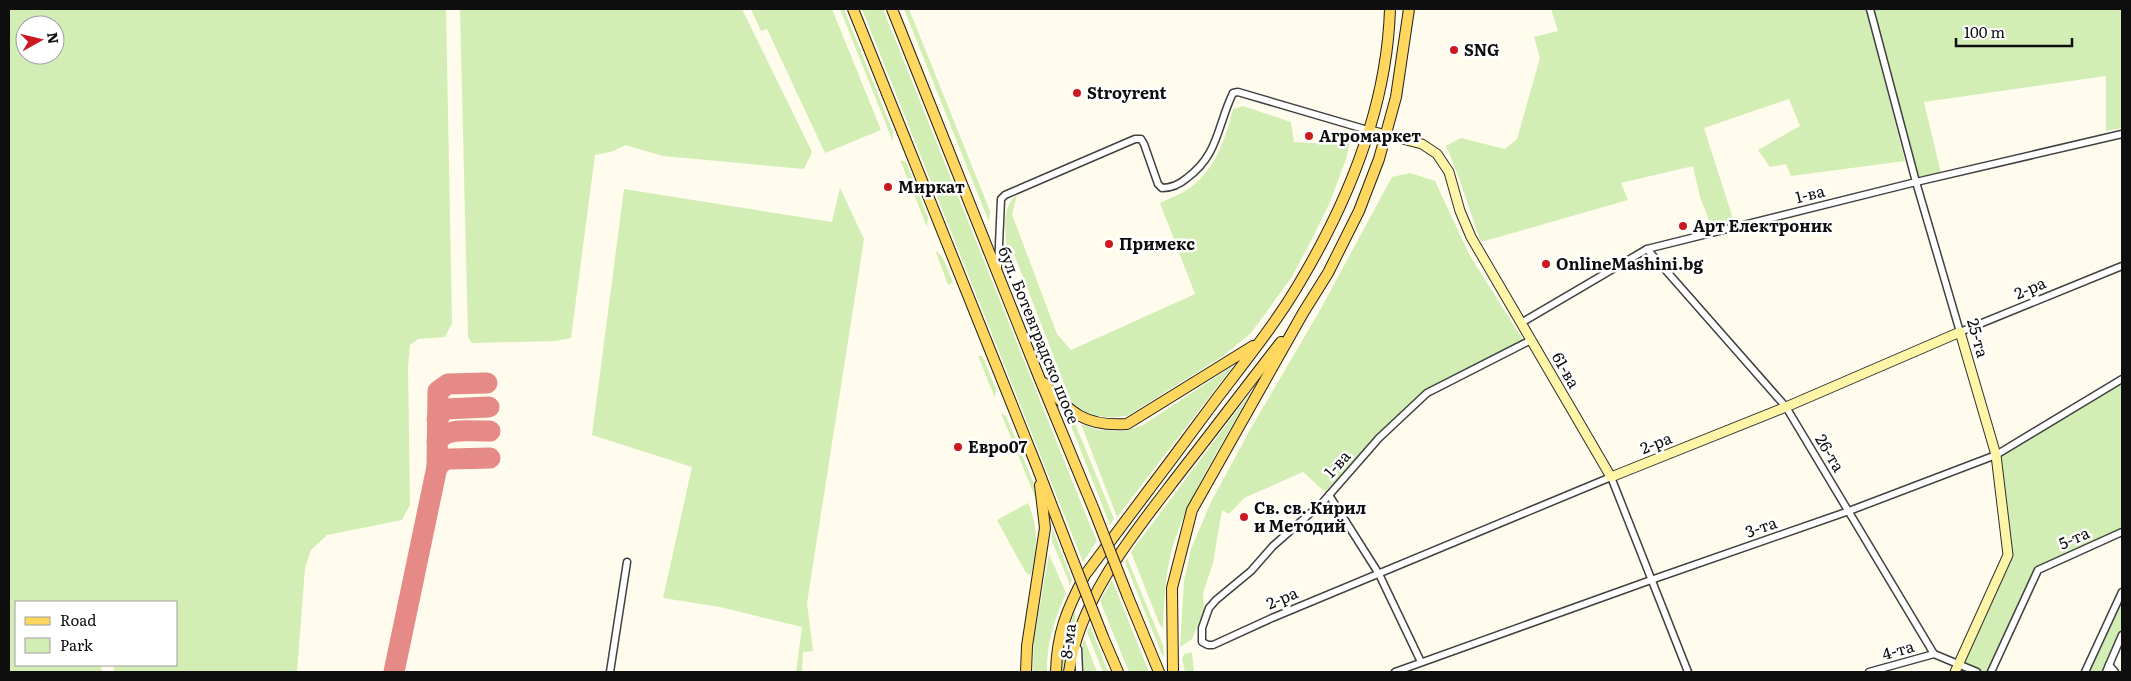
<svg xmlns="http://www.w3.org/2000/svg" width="2131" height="681" font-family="Literata,serif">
  <rect width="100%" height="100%" fill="#fffcee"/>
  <g fill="#d2eeb4" fill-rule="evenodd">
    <path d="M9,9H446L452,323L445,337L418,339L410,345L408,366L410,505L402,520L327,535L311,550L305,568L297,672H114V665H176V602H16V665H111L101,666L102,672H9ZM25,25H55V55H25Z"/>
    <polygon points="460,9 742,9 812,152 804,169 663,156 625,145 614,151 595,155 571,338 556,341 472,343 468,337"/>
    <polygon points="751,9 832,9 881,130 825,153 767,29 761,31"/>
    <polygon points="840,9 844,9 893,132 893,142"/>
    <polygon points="862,9 883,9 1088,520 1097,541 1083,562"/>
    <polygon points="904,9 909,9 990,211 989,222"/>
    <path d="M1551,9H1866L1905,161L1791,176L1786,164L1770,167L1758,150L1800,126L1789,99L1704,128L1734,222L1712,228L1700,197L1693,166L1621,183L1628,200L1481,242C1469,210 1460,177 1446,146L1461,138L1505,149L1517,139L1540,58L1534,37L1558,31Z"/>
    <polygon points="1872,9 2122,9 2122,128 2106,131 2106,76 1924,102 1941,173 1916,182"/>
    <path d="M1243,106L1291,122L1294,142L1333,144L1336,134L1351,138L1346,159L1330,202L1310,243L1291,278L1251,333L1223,356L1127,416C1105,419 1087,417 1071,401L1014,254L1007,251C1006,232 1000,208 1017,195L1012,214L1057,334L1071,350L1195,294L1160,203C1170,198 1182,194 1191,187C1217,167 1225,139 1233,109Z"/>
    <polygon points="900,160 906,162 928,218 927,227"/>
    <polygon points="1410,173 1435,181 1470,256 1522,338 1522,342 1430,389 1415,400 1325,492 1303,472 1244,498 1229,514 1222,510 1213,563 1203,593 1204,610 1192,639 1180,647 1184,581 1191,549 1211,502 1251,428 1319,312 1392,177"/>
    <polygon points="840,188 864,239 807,603 813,651 803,652 802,672 796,672 802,627 720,607 663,598 692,467 592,435 624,189 832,222"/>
    <polygon points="935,250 943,258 953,282 948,285"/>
    <polygon points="1028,320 1033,320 1065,399 1053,383"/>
    <polygon points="978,356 982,356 984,360 996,389 995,398"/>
    <polygon points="1233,366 1117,517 1081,424 1099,430 1125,431 1143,425"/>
    <polygon points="2122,379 2122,532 2038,570 1991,672 1955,672 2008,555 1996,455"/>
    <path d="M1251,392C1223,443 1189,493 1172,549C1165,575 1164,602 1163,629L1159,623L1131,552Z"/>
    <polygon points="1001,413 1006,416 1039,496 1042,514"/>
    <polygon points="1066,413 1072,416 1114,519 1110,525"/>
    <path d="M1028,503C1039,528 1037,549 1031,575L1026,573L997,520Z"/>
    <polygon points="1052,528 1072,580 1070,585 1052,541"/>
    <path d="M1049,554L1066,593C1055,618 1046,644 1047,672H1033L1034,639Z"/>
    <polygon points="1127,558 1163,645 1164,656 1162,655 1125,562"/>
    <polygon points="1112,580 1149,672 1129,672 1100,601"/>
    <polygon points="2122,593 2122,635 2106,672 2086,672"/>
    <polygon points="1074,612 1076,616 1066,658 1065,672 1062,672 1063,656"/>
    <polygon points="1090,625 1108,672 1103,672 1087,632"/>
    <polygon points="1084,638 1097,672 1084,672 1081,651"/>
    <polygon points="1192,652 1194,672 1185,672 1182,658 1185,654"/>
  </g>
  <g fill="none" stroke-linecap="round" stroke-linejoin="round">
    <g stroke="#e68a88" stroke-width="21">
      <polyline points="437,419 445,409 489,407"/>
      <path d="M437,441C449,426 473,432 490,431"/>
      <polyline points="437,467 444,460 450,459 490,458"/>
      <polyline points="394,672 437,467 438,391 448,384 487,383"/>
    </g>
    <g stroke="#414141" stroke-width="9">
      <g id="street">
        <polyline points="1870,9 1916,182 1960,332 2122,266"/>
        <polyline points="1647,249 1786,407 1934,654 1977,672"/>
        <path d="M998,268L1001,199L1005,195L1135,139H1141L1144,144L1158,184L1162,188C1172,188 1180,184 1187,178C1219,154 1217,126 1233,93L1238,92L1371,131"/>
        <polyline points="1521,323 1647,249 1916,182 2122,134"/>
        <polyline points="1531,340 1427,393 1379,438 1323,502 1273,546 1251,571 1216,600 1209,608 1202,628 1202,642 1208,645 1213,645 1272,618 1611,477 1688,672"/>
        <polyline points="1329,495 1379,574 1421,662"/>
        <polyline points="1078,649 1079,672"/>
        <polyline points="2109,665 2115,672"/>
        <polyline points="610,672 627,562"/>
        <polyline points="1395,672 1651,580 1849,511 1996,455 2122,379"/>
        <polyline points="1869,672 1934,654"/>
        <polyline points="1991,672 2038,570 2122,532"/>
        <polyline points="2085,672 2122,592"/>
        <polyline points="2106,672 2122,635"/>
      </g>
    </g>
    <g stroke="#303030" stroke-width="11">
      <polyline id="secondary" points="1371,131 1422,144 1437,154 1449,172 1460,211 1471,237 1611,477 1786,407 1960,332 1996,455 2008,555 1955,672"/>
    </g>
    <g stroke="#1f1f1f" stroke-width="12">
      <g id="primary">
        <polyline points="853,9 1037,467 1069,550"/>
        <polyline points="892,9 1039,377 1094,510"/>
        <path d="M1044,383C1070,413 1086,427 1127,424L1253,346"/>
        <polyline points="1128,597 1159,672"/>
        <polyline points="1103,637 1118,672"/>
        <polyline points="1026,672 1027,646 1045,528 1040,485"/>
        <path d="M1056,672C1057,633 1067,609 1085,575C1127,519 1170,462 1212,405C1242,365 1275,325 1300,282C1350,198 1387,107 1390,9"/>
        <path d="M1069,672C1079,597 1138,528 1183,469C1216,427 1248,384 1281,342"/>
        <polyline points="1173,672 1172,588 1192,510 1303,313 1328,273 1359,211 1379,159 1396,97 1409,9"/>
      </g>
    </g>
    <use href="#street" stroke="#fff" stroke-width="6"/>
    <use href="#secondary" stroke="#fff5a9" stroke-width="9"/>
    <use href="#primary" stroke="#ffd75e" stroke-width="10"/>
    <g stroke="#1f1f1f" stroke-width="12" stroke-linecap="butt">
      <g id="primary-bridge">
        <polyline points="1094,510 1128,597"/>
        <polyline points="1069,550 1103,637"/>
      </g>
    </g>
    <use href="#primary-bridge" stroke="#ffd75e" stroke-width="10"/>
  </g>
  <g fill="#cc1821" stroke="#fff" stroke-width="2">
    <circle cx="1454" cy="50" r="5"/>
    <circle cx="1077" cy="93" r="5"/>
    <circle cx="1309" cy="136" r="5"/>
    <circle cx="888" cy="187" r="5"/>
    <circle cx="1683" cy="226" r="5"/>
    <circle cx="1109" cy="244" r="5"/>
    <circle cx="1546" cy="264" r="5"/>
    <circle cx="958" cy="447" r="5"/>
    <circle cx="1244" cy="517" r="5"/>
  </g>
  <g text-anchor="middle" stroke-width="5" stroke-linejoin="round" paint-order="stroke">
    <g font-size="16" font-weight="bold" fill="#0e0e0e" stroke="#fff" text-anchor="start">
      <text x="1464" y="56">SNG</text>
      <text x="1087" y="99">Stroyrent</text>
      <text x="1319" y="142">Агромаркет</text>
      <text x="898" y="193">Миркат</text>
      <text x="1693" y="232">Арт Електроник</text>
      <text x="1119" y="250">Примекс</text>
      <text x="1556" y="270">ОnlineMashini.bg</text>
      <text x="968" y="453">Евро07</text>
      <text x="1254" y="514">Св. св. Кирил<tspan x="1254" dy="18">и Методий</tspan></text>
    </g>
    <g font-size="16" fill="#0e0e0e" stroke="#fff">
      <text transform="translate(1810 194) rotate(-14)" y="6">1-ва</text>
      <text transform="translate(2030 288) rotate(-23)" y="6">2-ра</text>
      <text transform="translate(1039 335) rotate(68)" y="6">бул. Ботевградско шосе</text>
      <text transform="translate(1978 338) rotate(74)" y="6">25-та</text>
      <text transform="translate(1566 370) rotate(60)" y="6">61-ва</text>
      <text transform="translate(1656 443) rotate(-22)" y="6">2-ра</text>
      <text transform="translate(1830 453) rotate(59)" y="6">26-та</text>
      <text transform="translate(1337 464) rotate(-48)" y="6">1-ва</text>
      <text transform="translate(1761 527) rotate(-19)" y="6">3-та</text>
      <text transform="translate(2074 538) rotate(-24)" y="6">5-та</text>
      <text transform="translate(1282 598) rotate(-23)" y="6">2-ра</text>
      <text transform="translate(1068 641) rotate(-83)" y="6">8-ма</text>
      <text transform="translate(1898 650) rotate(-16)" y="6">4-та</text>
    </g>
  </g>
  <rect width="2131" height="681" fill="none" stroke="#0e0e0e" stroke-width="20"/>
  <rect x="15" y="601" width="162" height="65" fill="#ffffff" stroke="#9f9f9f"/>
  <rect x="25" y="617" width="25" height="8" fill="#ffd75e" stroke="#9f9f9f"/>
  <text x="60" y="626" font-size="15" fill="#0e0e0e">Road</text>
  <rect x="25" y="638" width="25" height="15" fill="#d2eeb4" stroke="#9f9f9f"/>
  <text x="60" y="651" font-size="15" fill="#0e0e0e">Park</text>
  <g transform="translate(40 40) rotate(82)"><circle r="24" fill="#ffffff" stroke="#9f9f9f"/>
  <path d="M0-4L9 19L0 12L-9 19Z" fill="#cc1821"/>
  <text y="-8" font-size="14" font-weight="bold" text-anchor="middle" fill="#0e0e0e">N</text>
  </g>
  <path d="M1956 38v8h116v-8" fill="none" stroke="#0e0e0e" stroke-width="2.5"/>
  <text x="1964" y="38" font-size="15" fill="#0e0e0e" stroke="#ffffff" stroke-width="4" paint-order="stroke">100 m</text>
</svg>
